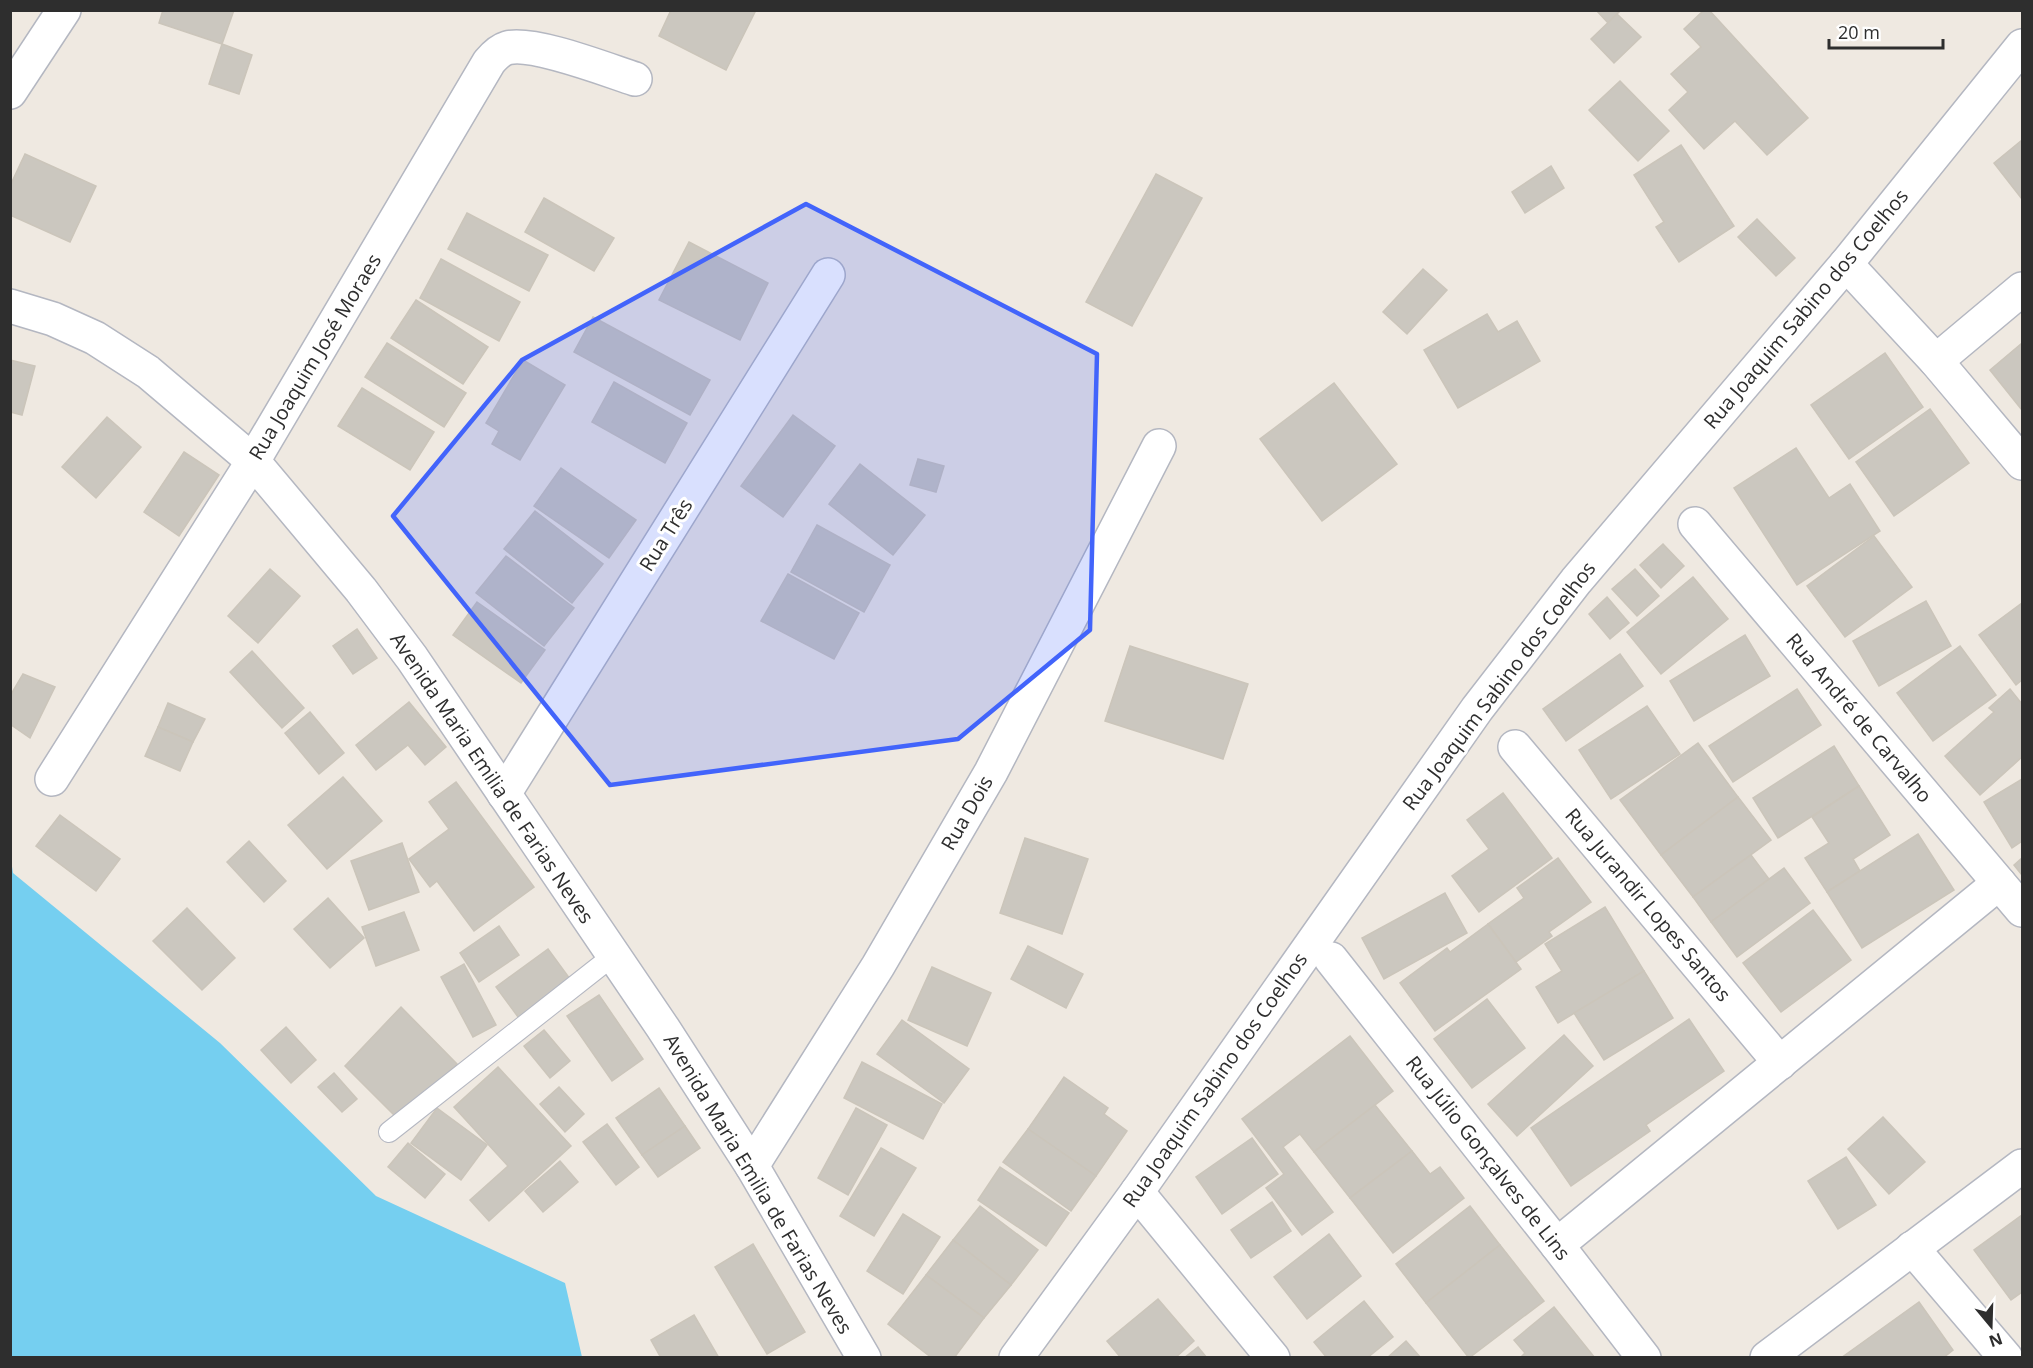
<svg xmlns="http://www.w3.org/2000/svg" width="2033" height="1368" font-family="'Open Sans',sans-serif">
  <rect width="100%" height="100%" fill="#efe9e1"/>
  <polygon fill="#75cff0" points="11,860 13,873 220,1043 376,1196 565,1283 582,1357 11,1357"/>
  <g fill="#cbc7bf" stroke="#cbc5ba" stroke-width="1.5">
    <polygon points="163,10 234,10 222,44 159,23"/>
    <polygon points="671,10 756,10 726,70 659,36"/>
    <polygon points="1596,10 1621,10 1608,23"/>
    <polygon points="1704,10 1709,10 1808,118 1767,155 1735,121 1704,149 1669,110 1688,92 1671,74 1701,47 1684,29"/>
    <polygon points="1617,14 1641,37 1614,63 1591,39"/>
    <polygon points="222,44 252,55 239,94 209,84"/>
    <polygon points="1620,81 1669,131 1638,161 1589,110"/>
    <polygon points="2022,140 2022,199 1994,163"/>
    <polygon points="1681,145 1734,226 1679,262 1656,227 1664,222 1634,175"/>
    <polygon points="25,154 96,186 70,242 10,215 10,186"/>
    <polygon points="1551,166 1564,188 1525,213 1512,192"/>
    <polygon points="1156,174 1202,198 1132,326 1086,302"/>
    <polygon points="544,198 614,238 594,271 525,232"/>
    <polygon points="467,213 548,255 529,291 448,249"/>
    <polygon points="1757,219 1795,258 1776,276 1738,237"/>
    <polygon points="689,242 768,283 740,340 659,300"/>
    <polygon points="441,259 520,302 499,341 420,298"/>
    <polygon points="1423,269 1447,290 1407,334 1383,312"/>
    <polygon points="416,300 488,347 463,384 391,338"/>
    <polygon points="1487,314 1498,332 1517,321 1540,361 1458,408 1424,350"/>
    <polygon points="593,317 710,380 690,415 574,352"/>
    <polygon points="387,343 466,393 444,427 365,377"/>
    <polygon points="2022,343 2022,410 1990,370"/>
    <polygon points="1885,353 1923,407 1849,459 1811,405"/>
    <polygon points="10,360 35,366 22,415 10,412"/>
    <polygon points="523,360 565,385 520,460 492,444 499,431 486,423"/>
    <polygon points="614,382 687,423 665,463 592,422"/>
    <polygon points="1334,383 1397,464 1322,521 1260,439"/>
    <polygon points="362,388 434,432 410,470 338,426"/>
    <polygon points="1930,409 1969,463 1894,516 1856,462"/>
    <polygon points="793,415 835,446 783,517 741,486"/>
    <polygon points="107,417 141,447 96,498 62,467"/>
    <polygon points="1796,448 1829,498 1850,484 1880,531 1797,585 1734,488"/>
    <polygon points="184,452 219,475 179,536 144,512"/>
    <polygon points="918,459 944,466 936,492 910,485"/>
    <polygon points="860,464 925,515 893,555 829,504"/>
    <polygon points="561,468 636,520 609,558 534,506"/>
    <polygon points="535,511 603,564 572,603 504,549"/>
    <polygon points="817,525 890,565 864,612 791,572"/>
    <polygon points="1874,536 1912,587 1845,637 1807,586"/>
    <polygon points="1663,544 1684,566 1661,588 1640,565"/>
    <polygon points="506,556 574,608 544,646 476,593"/>
    <polygon points="270,569 300,596 258,643 228,616"/>
    <polygon points="1635,569 1659,596 1637,616 1612,589"/>
    <polygon points="788,574 859,613 834,659 761,621"/>
    <polygon points="1693,577 1728,619 1661,674 1627,632"/>
    <polygon points="1607,597 1629,623 1610,639 1589,614"/>
    <polygon points="1926,601 1951,646 1879,686 1853,641"/>
    <polygon points="477,602 545,650 521,683 453,635"/>
    <polygon points="2022,603 2022,680 2016,685 1979,635"/>
    <polygon points="357,629 377,658 353,674 333,646"/>
    <polygon points="1745,635 1770,676 1694,721 1670,681"/>
    <polygon points="1130,646 1248,684 1223,759 1105,721"/>
    <polygon points="1960,646 1996,695 1933,741 1897,693"/>
    <polygon points="252,651 304,708 282,728 230,672"/>
    <polygon points="1620,654 1643,686 1566,741 1543,709"/>
    <polygon points="23,674 55,687 30,738 10,724 10,696"/>
    <polygon points="1797,689 1821,725 1733,782 1709,746"/>
    <polygon points="2010,689 2022,704 2022,757 1980,795 1945,756 1994,712 1989,708"/>
    <polygon points="409,702 446,747 425,765 408,745 376,770 356,745"/>
    <polygon points="168,703 205,719 193,742 158,727"/>
    <polygon points="1647,706 1680,754 1611,799 1579,750"/>
    <polygon points="310,712 344,753 319,774 285,733"/>
    <polygon points="158,727 193,742 180,771 145,756"/>
    <polygon points="1698,743 1738,797 1661,855 1620,800"/>
    <polygon points="1834,746 1859,786 1778,838 1753,798"/>
    <polygon points="343,777 382,821 327,869 288,825"/>
    <polygon points="2022,779 2022,841 2012,848 1984,802"/>
    <polygon points="456,782 534,887 474,931 437,881 430,887 409,859 449,829 429,802"/>
    <polygon points="1859,786 1890,835 1853,859 1860,871 1827,892 1805,858 1829,843 1812,817"/>
    <polygon points="1503,793 1552,858 1479,912 1452,876 1489,849 1467,820"/>
    <polygon points="1738,797 1771,840 1693,897 1661,855"/>
    <polygon points="60,815 120,859 96,891 36,846"/>
    <polygon points="1918,834 1954,890 1862,948 1827,892"/>
    <polygon points="1025,838 1088,859 1062,934 1000,913"/>
    <polygon points="249,841 286,881 264,902 227,862"/>
    <polygon points="402,843 419,892 369,910 351,861"/>
    <polygon points="1751,855 1769,879 1711,922 1693,897"/>
    <polygon points="1558,858 1591,902 1549,932 1552,936 1516,962 1488,924 1524,898 1517,888"/>
    <polygon points="2022,858 2022,875 2014,865"/>
    <polygon points="1784,868 1810,903 1737,957 1711,922"/>
    <polygon points="1445,893 1467,933 1384,979 1362,938"/>
    <polygon points="328,898 364,938 330,968 294,929"/>
    <polygon points="1605,907 1644,971 1558,1023 1536,987 1562,971 1545,944"/>
    <polygon points="187,908 235,958 202,990 153,941"/>
    <polygon points="1813,910 1851,960 1781,1012 1743,963"/>
    <polygon points="404,912 419,950 376,966 362,927"/>
    <polygon points="1488,924 1521,969 1435,1031 1400,983 1447,948 1450,952"/>
    <polygon points="499,926 519,955 479,982 460,953"/>
    <polygon points="1028,946 1083,974 1066,1008 1011,979"/>
    <polygon points="548,949 573,983 521,1021 496,987"/>
    <polygon points="464,964 496,1025 473,1037 441,977"/>
    <polygon points="932,967 991,993 967,1046 908,1020"/>
    <polygon points="1644,971 1673,1018 1604,1060 1574,1013"/>
    <polygon points="599,995 643,1059 612,1081 567,1016"/>
    <polygon points="1487,999 1525,1048 1472,1088 1434,1039"/>
    <polygon points="401,1007 457,1064 399,1120 345,1066"/>
    <polygon points="1689,1019 1724,1071 1646,1125 1650,1131 1571,1186 1531,1128"/>
    <polygon points="902,1020 969,1069 944,1103 877,1054"/>
    <polygon points="286,1027 316,1060 291,1083 261,1050"/>
    <polygon points="544,1030 570,1061 550,1078 524,1046"/>
    <polygon points="1564,1035 1593,1066 1517,1136 1488,1104"/>
    <polygon points="1350,1036 1393,1091 1314,1152 1300,1134 1283,1147 1333,1212 1302,1235 1266,1188 1284,1174 1242,1119"/>
    <polygon points="862,1062 942,1104 923,1139 844,1098"/>
    <polygon points="498,1067 571,1146 489,1221 470,1200 508,1166 454,1107"/>
    <polygon points="334,1073 357,1099 342,1112 318,1087"/>
    <polygon points="1064,1077 1108,1108 1104,1114 1127,1131 1096,1176 1028,1129"/>
    <polygon points="559,1087 584,1114 565,1132 540,1104"/>
    <polygon points="659,1088 685,1126 642,1155 616,1118"/>
    <polygon points="1375,1105 1412,1151 1350,1198 1314,1152"/>
    <polygon points="437,1108 487,1145 461,1180 411,1143"/>
    <polygon points="856,1108 887,1125 848,1195 818,1178"/>
    <polygon points="1883,1117 1925,1162 1889,1194 1848,1149"/>
    <polygon points="607,1124 639,1167 616,1185 583,1142"/>
    <polygon points="685,1126 700,1148 658,1177 642,1155"/>
    <polygon points="1028,1129 1096,1176 1071,1211 1003,1162"/>
    <polygon points="1252,1138 1278,1174 1222,1214 1196,1177"/>
    <polygon points="408,1143 445,1174 425,1198 388,1167"/>
    <polygon points="881,1148 916,1168 874,1236 840,1216"/>
    <polygon points="1412,1151 1430,1174 1440,1167 1464,1198 1393,1253 1350,1198"/>
    <polygon points="1846,1157 1876,1205 1838,1229 1808,1181"/>
    <polygon points="560,1161 578,1182 543,1212 525,1191"/>
    <polygon points="1000,1167 1069,1213 1046,1246 978,1200"/>
    <polygon points="1272,1202 1291,1231 1251,1258 1231,1230"/>
    <polygon points="980,1206 1038,1250 1011,1285 953,1240"/>
    <polygon points="1470,1206 1500,1245 1426,1303 1396,1264"/>
    <polygon points="903,1214 940,1237 903,1294 867,1271"/>
    <polygon points="2022,1215 2022,1292 2011,1300 1974,1250"/>
    <polygon points="1329,1234 1361,1276 1307,1319 1274,1277"/>
    <polygon points="953,1240 1011,1285 984,1318 926,1275"/>
    <polygon points="753,1244 805,1332 767,1354 715,1267"/>
    <polygon points="1500,1245 1544,1301 1469,1358 1426,1303"/>
    <polygon points="926,1275 984,1318 954,1358 932,1358 888,1324"/>
    <polygon points="1158,1299 1194,1341 1175,1358 1121,1358 1107,1341"/>
    <polygon points="1364,1301 1393,1337 1367,1358 1327,1358 1314,1342"/>
    <polygon points="1919,1302 1953,1350 1943,1358 1841,1358"/>
    <polygon points="1554,1307 1595,1358 1520,1358 1525,1353 1514,1340"/>
    <polygon points="694,1315 719,1358 661,1358 651,1340"/>
    <polygon points="1406,1341 1421,1358 1387,1358"/>
    <polygon points="1198,1347 1207,1358 1184,1358"/>
  </g>
  <g fill="none" stroke-linecap="round" stroke-linejoin="round">
    <g stroke="#b4b7c1" stroke-width="22">
      <polyline id="lane" points="389,1132 614,955"/>
    </g>
    <g stroke="#b4b7c1" stroke-width="36">
      <g id="street">
        <polyline points="10,92 64,10"/>
        <polyline points="1846,264 1936,361 2022,463"/>
        <polyline points="10,306 53,319 95,338 148,372 253,461 361,590 412,658 663,1028 752,1166 864,1358"/>
        <polyline points="1936,361 2022,289"/>
        <polyline points="1695,524 2022,910"/>
        <polyline points="1515,747 1780,1063"/>
        <path d="M52,779L253,461L489,62C494,56 500,50 507,48C533,41 607,70 635,79"/>
        <polyline points="504,794 828,275"/>
        <polyline points="1331,959 1557,1245 1644,1358"/>
        <polyline points="752,1166 878,966 991,772 1159,446"/>
        <polyline points="1137,1192 1273,1358"/>
        <polyline points="1557,1245 1999,883"/>
        <polyline points="1912,1248 2006,1358"/>
        <polyline points="1767,1358 2022,1166"/>
      </g>
    </g>
    <g stroke="#b4b7c1" stroke-width="36">
      <polyline id="secondary" points="1016,1358 1137,1192 1477,709 1576,581 1846,264 2022,46"/>
    </g>
    <use href="#lane" stroke="#fff" stroke-width="20"/>
    <use href="#street" stroke="#fff" stroke-width="33"/>
    <use href="#secondary" stroke="#fff" stroke-width="33"/>
  </g>
  <path fill="#4264fb" fill-opacity="0.2" stroke="#4264fb" stroke-width="4.5" stroke-linejoin="round" d="M806,204L1097,354L1090,630L958,739L610,785L393,516L522,360Z"/>
  <g text-anchor="middle" stroke-width="6" stroke-linejoin="round" paint-order="stroke">
    <g font-size="20" fill="#2e2e2e" stroke="#fff">
      <text transform="translate(1806 309) rotate(-50)" y="7">Rua Joaquim Sabino dos Coelhos</text>
      <text transform="translate(315 357) rotate(-59)" y="7">Rua Joaquim José Moraes</text>
      <text transform="translate(666 535) rotate(-58)" y="7">Rua Três</text>
      <text transform="translate(1499 686) rotate(-53)" y="7">Rua Joaquim Sabino dos Coelhos</text>
      <text transform="translate(1859 718) rotate(50)" y="7">Rua André de Carvalho</text>
      <text transform="translate(492 778) rotate(56)" y="7">Avenida Maria Emilia de Farias Neves</text>
      <text transform="translate(967 813) rotate(-60)" y="7">Rua Dois</text>
      <text transform="translate(1648 905) rotate(50)" y="7">Rua Jurandir Lopes Santos</text>
      <text transform="translate(1215 1080) rotate(-55)" y="7">Rua Joaquim Sabino dos Coelhos</text>
      <text transform="translate(1488 1158) rotate(52)" y="7">Rua Júlio Gonçalves de Lins</text>
      <text transform="translate(758 1184) rotate(59)" y="7">Avenida Maria Emilia de Farias Neves</text>
    </g>
  </g>
  <rect width="2033" height="1368" fill="none" stroke="#2e2e2e" stroke-width="24"/>
  <g transform="translate(1991 1326) rotate(161)" stroke="#ffffff" stroke-width="4.5" paint-order="stroke">
  <path d="M0-4.5L10 22L0 15L-10 22Z" fill="#2e2e2e"/>
  <text y="-9" font-size="16" font-weight="bold" text-anchor="middle" fill="#2e2e2e">N</text>
  </g>
  <path d="M1829 39v9h114v-9" fill="none" stroke="#2e2e2e" stroke-width="3"/>
  <text x="1838" y="39" font-size="18" fill="#2e2e2e" stroke="#ffffff" stroke-width="4.5" paint-order="stroke">20 m</text>
</svg>
